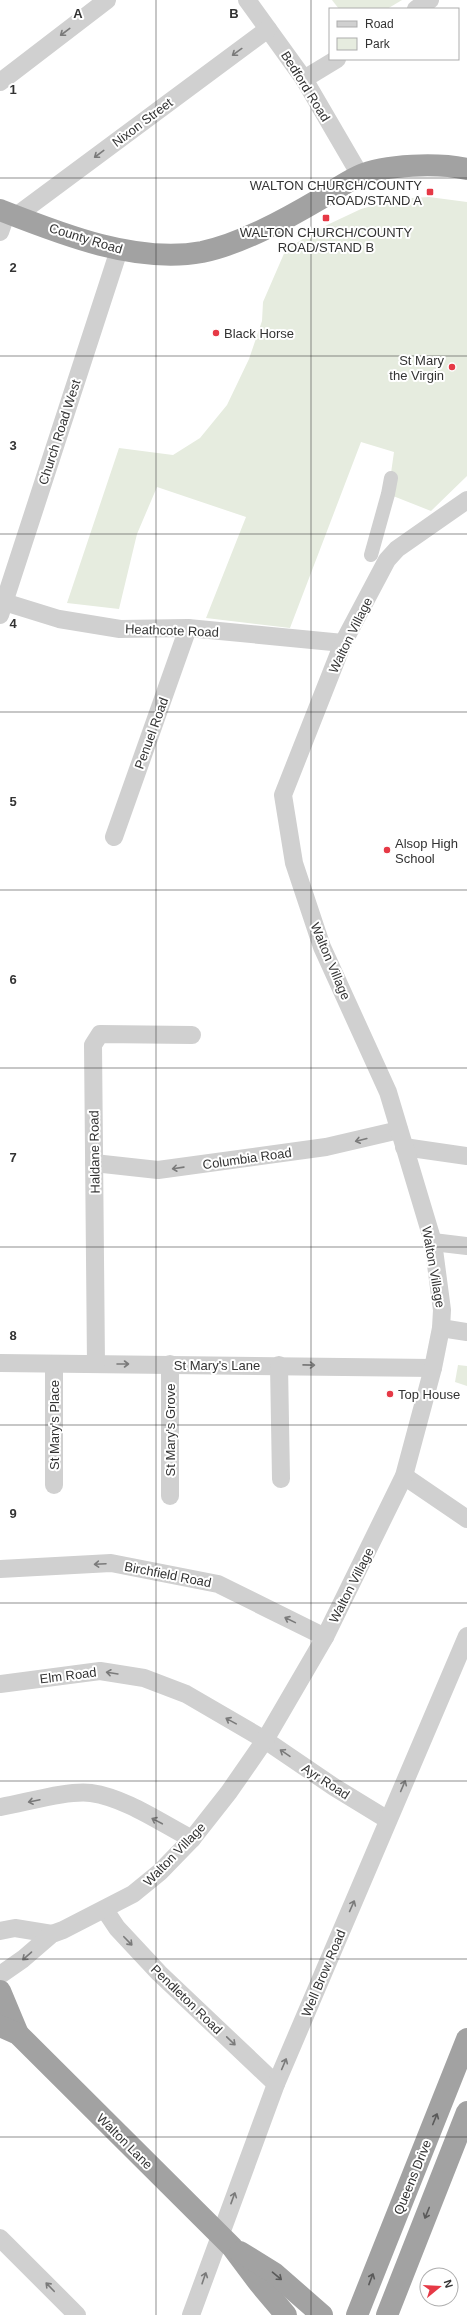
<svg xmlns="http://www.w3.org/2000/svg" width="467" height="2315" font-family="Arial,sans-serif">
  <rect width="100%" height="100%" fill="#fff"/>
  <g fill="#e6ecdf">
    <polygon points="332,0 402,0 387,9 339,9"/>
    <polygon points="429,197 467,202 467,476 431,511 388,494 394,452 361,442 290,628 206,618 246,517 157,487 137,534 119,609 67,603 119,448 173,455 200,438 227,405 249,359 262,321 263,302 286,249 327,225 361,209 397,199"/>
    <polygon points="458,1365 467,1366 467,1386 455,1382"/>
  </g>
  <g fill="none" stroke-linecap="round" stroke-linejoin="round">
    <polyline stroke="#d0d0d0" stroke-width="14" points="371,555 388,494 391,478"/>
    <g stroke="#d0d0d0" stroke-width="18">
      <polyline points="247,0 304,79 360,175"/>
      <polyline points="416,9 430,0"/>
      <polyline points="304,79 337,59"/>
      <polyline points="0,82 107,0"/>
      <polyline points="16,216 268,29"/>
      <polyline points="0,232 7,212"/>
      <polyline points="4,602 59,619 120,629 188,628 343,643"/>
      <polyline points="0,615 119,250"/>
      <polyline points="114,837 188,628"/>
      <polyline points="404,1147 467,1156"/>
      <polyline points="94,1163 158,1170 326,1147 399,1130"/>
      <polyline points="433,1242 467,1246"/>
      <polyline points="441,1328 467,1332"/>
      <polyline points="0,1363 433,1368"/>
      <polyline points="54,1364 54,1485"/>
      <polyline points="96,1364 93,1045 100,1034 192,1035"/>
      <polyline points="170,1364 170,1496"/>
      <polyline points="279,1365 281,1479"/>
      <polyline points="404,1476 467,1519"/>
      <polyline points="0,1569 111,1563 218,1584 325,1637"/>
      <polyline points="0,1684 100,1671 144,1678 186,1694 265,1740 334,1787 388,1820"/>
      <path d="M0,1807C25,1803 67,1790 91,1793C126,1798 161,1823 192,1839"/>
      <polyline points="105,1910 117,1928 159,1973 276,2084"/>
      <polyline points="0,1931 15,1928 52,1934"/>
      <polyline points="0,1975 23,1959 52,1934 63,1930 133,1894 160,1872 192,1839 229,1792 265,1740 325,1637 404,1476 433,1368 441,1328 442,1310 433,1242 388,1092 322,947 294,863 283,795 343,643 387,560 397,549 467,500"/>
      <polyline points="0,2238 77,2315"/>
      <polyline points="191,2315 276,2084 467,1636"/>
    </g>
    <g stroke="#a2a2a2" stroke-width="22">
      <path d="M0,210C61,234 136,264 202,252C241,244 286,219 320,199C333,191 346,182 359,176C385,164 439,163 467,169"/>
      <polyline points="0,1991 18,2034"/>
      <polyline points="0,2026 18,2034 232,2247 259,2283 286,2315"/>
      <polyline points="240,2252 274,2273 322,2315"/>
      <polyline points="357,2315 467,2039"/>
      <polyline points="387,2315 467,2112"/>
    </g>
  </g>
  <defs><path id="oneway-shaft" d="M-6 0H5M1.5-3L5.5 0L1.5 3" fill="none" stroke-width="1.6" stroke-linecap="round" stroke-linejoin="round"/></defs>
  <g stroke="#7a7a7a">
    <use href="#oneway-shaft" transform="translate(65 32) rotate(143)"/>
    <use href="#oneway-shaft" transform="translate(237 52) rotate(144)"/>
    <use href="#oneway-shaft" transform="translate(99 154) rotate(143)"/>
    <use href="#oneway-shaft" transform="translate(361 1140) rotate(166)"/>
    <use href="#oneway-shaft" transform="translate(178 1168) rotate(172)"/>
    <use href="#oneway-shaft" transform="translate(123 1364)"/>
    <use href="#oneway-shaft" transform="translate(309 1365) rotate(1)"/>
    <use href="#oneway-shaft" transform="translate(100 1564) rotate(177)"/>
    <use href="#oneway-shaft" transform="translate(290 1620) rotate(-154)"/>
    <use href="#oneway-shaft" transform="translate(112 1673) rotate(-171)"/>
    <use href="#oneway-shaft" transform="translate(231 1721) rotate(-151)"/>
    <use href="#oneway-shaft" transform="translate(285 1753) rotate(-146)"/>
    <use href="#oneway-shaft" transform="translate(403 1786) rotate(-67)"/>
    <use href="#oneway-shaft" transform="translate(34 1801) rotate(168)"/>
    <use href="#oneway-shaft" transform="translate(157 1821) rotate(-152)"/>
    <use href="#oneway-shaft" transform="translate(352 1906) rotate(-66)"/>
    <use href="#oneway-shaft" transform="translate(128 1941) rotate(46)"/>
    <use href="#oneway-shaft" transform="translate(27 1956) rotate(139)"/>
    <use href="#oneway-shaft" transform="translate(231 2041) rotate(44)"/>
    <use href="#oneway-shaft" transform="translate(284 2064) rotate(-67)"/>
    <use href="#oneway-shaft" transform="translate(233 2198) rotate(-70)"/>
    <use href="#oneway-shaft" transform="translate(204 2278) rotate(-71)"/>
    <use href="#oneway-shaft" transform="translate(50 2287) rotate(-134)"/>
  </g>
  <g stroke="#5a5a5a">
    <use href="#oneway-shaft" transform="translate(435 2119) rotate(-68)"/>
    <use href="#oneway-shaft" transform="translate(427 2213) rotate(112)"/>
    <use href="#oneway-shaft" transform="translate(277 2276) rotate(40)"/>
    <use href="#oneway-shaft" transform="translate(371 2279) rotate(-69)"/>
  </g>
  <path fill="none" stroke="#333" stroke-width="1" stroke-opacity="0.55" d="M156,0V2315M311,0V2315M0,178H467M0,356H467M0,534H467M0,712H467M0,890H467M0,1068H467M0,1247H467M0,1425H467M0,1603H467M0,1781H467M0,1959H467M0,2137H467"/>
  <g fill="#e63946" stroke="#fff" stroke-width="1.5">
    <rect x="426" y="188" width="8" height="8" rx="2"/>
    <rect x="322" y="214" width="8" height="8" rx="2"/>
    <circle cx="216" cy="333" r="4"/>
    <circle cx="452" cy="367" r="4"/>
    <circle cx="387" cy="850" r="4"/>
    <circle cx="390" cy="1394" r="4"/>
  </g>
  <g text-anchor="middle" stroke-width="4" stroke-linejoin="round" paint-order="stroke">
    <g font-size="13" fill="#333" stroke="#fff">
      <text transform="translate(306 86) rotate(58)" y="5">Bedford Road</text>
      <text transform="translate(142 122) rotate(-37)" y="5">Nixon Street</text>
      <text transform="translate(86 238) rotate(17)" y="5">County Road</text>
      <text transform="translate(59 432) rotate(-72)" y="5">Church Road West</text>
      <text transform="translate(172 630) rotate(2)" y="5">Heathcote Road</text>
      <text transform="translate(350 635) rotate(-64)" y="5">Walton Village</text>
      <text transform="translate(151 733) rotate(-70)" y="5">Penuel Road</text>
      <text transform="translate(331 961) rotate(67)" y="5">Walton Village</text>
      <text transform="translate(94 1152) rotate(-91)" y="5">Haldane Road</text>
      <text transform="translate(247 1158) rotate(-8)" y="5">Columbia Road</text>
      <text transform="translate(434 1267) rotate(80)" y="5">Walton Village</text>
      <text x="217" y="1370">St Mary's Lane</text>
      <text transform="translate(54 1425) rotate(-90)" y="5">St Mary's Place</text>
      <text transform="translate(170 1430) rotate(-90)" y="5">St Mary's Grove</text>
      <text transform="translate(168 1574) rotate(11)" y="5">Birchfield Road</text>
      <text transform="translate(351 1585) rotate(-63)" y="5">Walton Village</text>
      <text transform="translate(68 1675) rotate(-7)" y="5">Elm Road</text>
      <text transform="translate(326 1781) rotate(33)" y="5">Ayr Road</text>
      <text transform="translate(174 1854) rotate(-46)" y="5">Walton Village</text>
      <text transform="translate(323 1973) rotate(-67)" y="5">Well Brow Road</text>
      <text transform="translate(187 1999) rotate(44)" y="5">Pendleton Road</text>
      <text transform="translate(125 2141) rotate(45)" y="5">Walton Lane</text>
      <text transform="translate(412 2177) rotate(-68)" y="5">Queens Drive</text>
    </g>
    <g font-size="13" fill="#333" stroke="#fff" text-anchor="start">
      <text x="422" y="190" text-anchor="end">WALTON CHURCH/COUNTY<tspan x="422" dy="15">ROAD/STAND A</tspan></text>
      <text x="326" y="237" text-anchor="middle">WALTON CHURCH/COUNTY<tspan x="326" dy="15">ROAD/STAND B</tspan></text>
      <text x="224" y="338">Black Horse</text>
      <text x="444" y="365" text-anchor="end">St Mary<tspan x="444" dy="15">the Virgin</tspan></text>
      <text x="395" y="848">Alsop High<tspan x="395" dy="15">School</tspan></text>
      <text x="398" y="1399">Top House</text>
    </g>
  </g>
  <g font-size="13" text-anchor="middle" font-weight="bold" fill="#333" stroke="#fff" stroke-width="4" stroke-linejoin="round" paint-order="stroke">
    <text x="78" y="18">A</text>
    <text x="234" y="18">B</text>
    <text x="13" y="94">1</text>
    <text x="13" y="272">2</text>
    <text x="13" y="450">3</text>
    <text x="13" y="628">4</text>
    <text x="13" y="806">5</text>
    <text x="13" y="984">6</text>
    <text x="13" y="1162">7</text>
    <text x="13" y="1340">8</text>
    <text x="13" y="1518">9</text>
  </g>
  <rect x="329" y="8" width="130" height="52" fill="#ffffff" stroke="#adadad"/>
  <rect x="337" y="21" width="20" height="6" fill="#d0d0d0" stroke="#adadad"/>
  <text x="365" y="28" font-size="12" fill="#333333">Road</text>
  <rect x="337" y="38" width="20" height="12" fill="#e6ecdf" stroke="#adadad"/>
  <text x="365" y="48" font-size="12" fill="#333333">Park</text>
  <g transform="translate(439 2287) rotate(72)"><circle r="19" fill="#ffffff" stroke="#adadad"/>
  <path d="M0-3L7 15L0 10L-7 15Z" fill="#e63946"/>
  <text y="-6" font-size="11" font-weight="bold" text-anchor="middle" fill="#333333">N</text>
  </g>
</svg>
